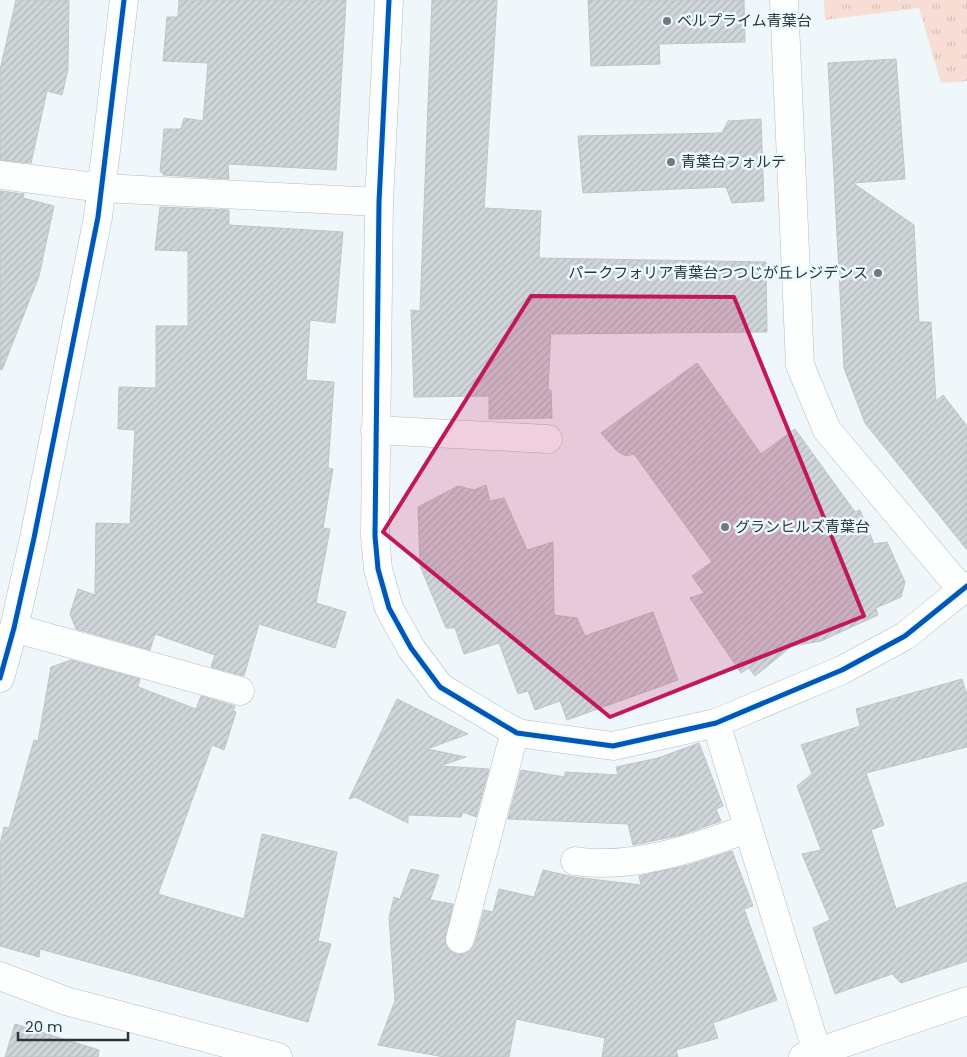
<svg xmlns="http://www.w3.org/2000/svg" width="967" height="1057" font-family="Poppins,'Noto Sans JP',sans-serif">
  <defs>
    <pattern id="grass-tufts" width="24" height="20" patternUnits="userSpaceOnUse" patternTransform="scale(1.25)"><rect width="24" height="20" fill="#f7ddd3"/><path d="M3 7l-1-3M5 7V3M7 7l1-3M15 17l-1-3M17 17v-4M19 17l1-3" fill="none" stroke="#d4beb6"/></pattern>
    <pattern id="building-hatch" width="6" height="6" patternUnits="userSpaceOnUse" patternTransform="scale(1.25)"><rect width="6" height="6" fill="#cfd5d8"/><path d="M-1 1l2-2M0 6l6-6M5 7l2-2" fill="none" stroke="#b2b7ba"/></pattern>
  </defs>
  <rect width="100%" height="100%" fill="#eff7fa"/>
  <polygon fill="url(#grass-tufts)" points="824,0 967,0 967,81 941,83 919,8 825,20"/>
  <g fill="url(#building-hatch)" stroke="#bec5c7">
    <polygon points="16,0 69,0 68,69 62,95 47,91 31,163 0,160 0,70"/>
    <polygon points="179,0 346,0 336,170 228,164 229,179 163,175 163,172 160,172 164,129 181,129 184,118 203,121 208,63 163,61 167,17 178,17"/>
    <polygon points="432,0 497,0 484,208 541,211 539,258 766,262 767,332 552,334 551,331 548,390 551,390 552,418 489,419 489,396 414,397 411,310 420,311"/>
    <polygon points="588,0 744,0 745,42 659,44 660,64 591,66"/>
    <polygon points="896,59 905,179 853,183 914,225 919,322 931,322 936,401 943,395 967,426 967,550 865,423 844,368 828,63"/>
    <polygon points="761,119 764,201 732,203 726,187 583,193 578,136 722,133 728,121"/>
    <polygon points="0,191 24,194 23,198 54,206 39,276 2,370 0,369"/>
    <polygon points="160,207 229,210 229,225 343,232 335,323 310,320 306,380 334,382 328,468 333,469 323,528 330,529 316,603 346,612 335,648 259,624 244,676 211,667 215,655 155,634 150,650 76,629 70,614 78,589 95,595 96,523 130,524 135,430 118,429 119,387 156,388 156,326 188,326 188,251 155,250"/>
    <polygon points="697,363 761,454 795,429 855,512 860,510 874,544 887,542 905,582 901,597 876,608 878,615 821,641 792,646 755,676 749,668 741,673 690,598 704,593 692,576 712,562 634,454 626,456 617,451 601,433"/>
    <polygon points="486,485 490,501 504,498 527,550 553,542 554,615 577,618 585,636 653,612 678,680 567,720 560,701 535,710 528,691 518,694 499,643 464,654 455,628 446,628 420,566 418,507 458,486 474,490"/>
    <polygon points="71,660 140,679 138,687 196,709 201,696 235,706 233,711 236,712 224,750 212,745 158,894 244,919 262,834 337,852 318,941 331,944 308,1022 40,949 39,957 0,946 0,845 4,827 9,828 34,740 38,741 51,667"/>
    <polygon points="962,679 967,695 967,747 866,773 884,825 871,830 896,909 967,882 967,961 901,983 892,974 835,994 813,928 830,920 802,854 821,850 797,786 812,774 801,745 860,726 856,709"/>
    <polygon points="397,699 468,734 427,749 466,757 440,766 489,769 476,817 463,812 461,817 408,815 408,823 355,797 349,799"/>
    <polygon points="699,743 723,806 716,809 721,821 681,835 633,845 628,824 508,819 521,770 565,777 565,772 618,775 616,767 658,758"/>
    <polygon points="732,851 753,906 744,909 777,1000 713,1023 718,1038 676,1050 678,1057 602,1057 605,1038 516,1019 509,1057 444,1057 378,1045 395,1001 389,918 394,897 400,899 411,869 439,875 430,900 453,904 445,943 449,950 456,954 464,954 471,950 475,943 484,910 493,912 499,889 534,897 543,870 574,877 641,885 639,876 689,865"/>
    <polygon points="15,1024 99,1050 98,1057 5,1057"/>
  </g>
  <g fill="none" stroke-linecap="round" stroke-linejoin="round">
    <g stroke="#b5bcbf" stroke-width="29">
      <g id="street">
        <polyline points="389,0 379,202 375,536 378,569 389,608 411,648 440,687 517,733 613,746 716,723 842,670 905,636 967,586"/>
        <polyline points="784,0 800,365 827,430 962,590"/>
        <polyline points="0,175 102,188 379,202"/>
        <polyline points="375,430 548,439"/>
        <polyline points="14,628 240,691"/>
        <polyline points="716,723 817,1052"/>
        <path d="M575,861C630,870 697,848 748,828"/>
        <polyline points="460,939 515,731"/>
      </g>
    </g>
    <g stroke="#b5bcbf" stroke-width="29">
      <g id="secondary">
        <polyline points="0,678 14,628 34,538 98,217 124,0"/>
        <polyline points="0,976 66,1001 278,1057"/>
        <polyline points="803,1057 967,1001"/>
      </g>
    </g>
    <use href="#street" stroke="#fdfefe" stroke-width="28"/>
    <use href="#secondary" stroke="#fdfefe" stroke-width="28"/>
    <g stroke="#eafaff" stroke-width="8">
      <g id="cycleway">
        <polyline points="389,0 379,202 375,536 378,569 389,608 411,648 440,687 517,733 613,746 716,723 842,670 905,636 967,586"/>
        <polyline points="0,678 14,628 34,538 98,217 124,0"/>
      </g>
    </g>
    <use href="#cycleway" stroke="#0057b8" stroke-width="5"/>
  </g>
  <path fill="#c2185b" fill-opacity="0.2" stroke="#c2185b" stroke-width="4" stroke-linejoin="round" d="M531,296L734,297L864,616L610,717L383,532Z"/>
  <g fill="#71797b" stroke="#eafaff" stroke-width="2">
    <circle cx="667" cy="21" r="5"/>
    <circle cx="671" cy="162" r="5"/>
    <circle cx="878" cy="273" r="5"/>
    <circle cx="725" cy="527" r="5"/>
  </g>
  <g text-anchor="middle" stroke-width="5" stroke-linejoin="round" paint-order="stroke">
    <g font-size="15" fill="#2d3537" stroke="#eafaff" text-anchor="start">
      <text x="677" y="26">ベルプライム青葉台</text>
      <text x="681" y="167">青葉台フォルテ</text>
      <text x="868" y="278" text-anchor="end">パークフォリア青葉台つつじが丘レジデンス</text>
      <text x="735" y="532">グランヒルズ青葉台</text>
    </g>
  </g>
  <path d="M18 1032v8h110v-8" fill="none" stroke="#2d3537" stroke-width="2.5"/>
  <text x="25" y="1032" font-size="15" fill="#2d3537" stroke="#eafaff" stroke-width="4" paint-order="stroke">20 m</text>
</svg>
